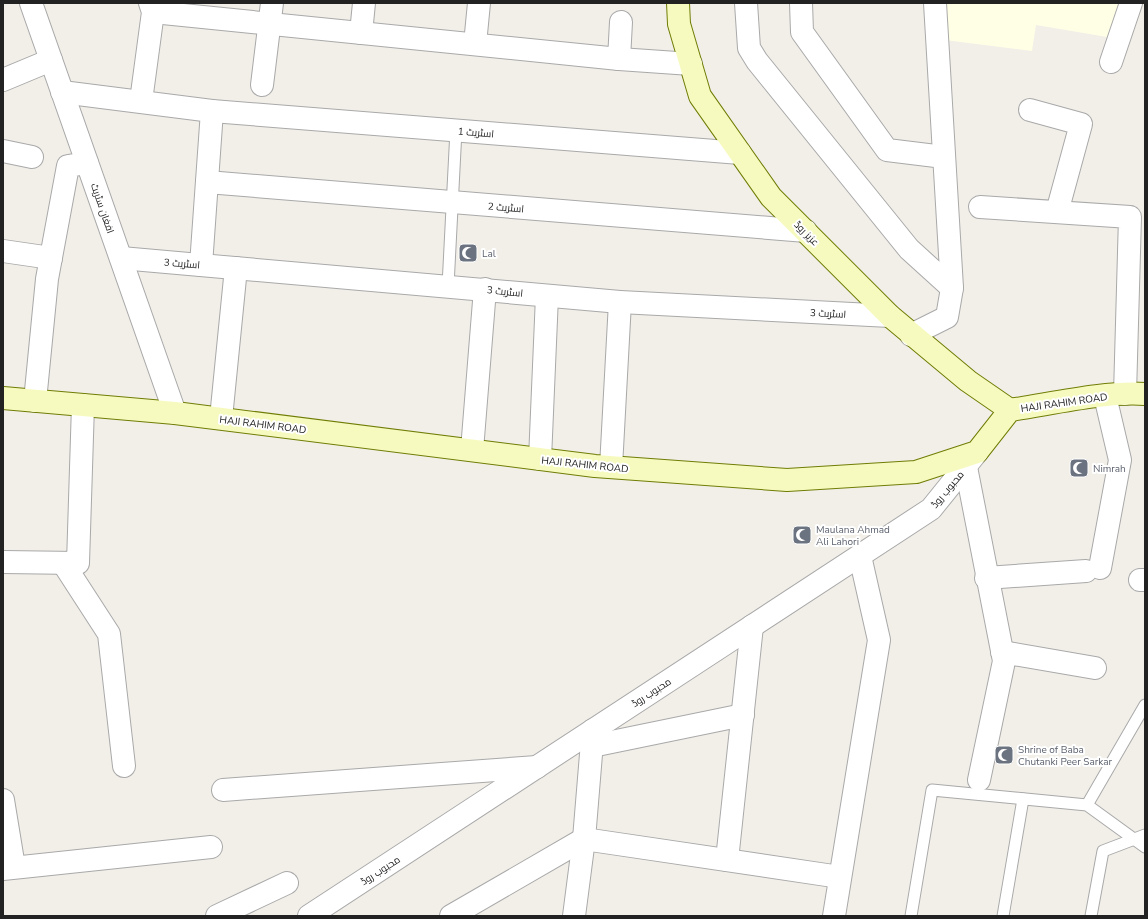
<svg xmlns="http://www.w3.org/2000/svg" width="1148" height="919" font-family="'Nunito Sans',Cairo,sans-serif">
  <rect width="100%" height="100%" fill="#f2efe9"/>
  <polygon fill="#ffffe5" points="935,3 1131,3 1119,39 1036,25 1032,51 937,39"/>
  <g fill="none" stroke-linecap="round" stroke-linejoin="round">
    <g stroke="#a9a9a9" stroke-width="13">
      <g id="service">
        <polyline points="448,286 456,130"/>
        <polyline points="1087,805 1145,705"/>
        <polyline points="911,916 932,790 1087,805 1145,847"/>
        <polyline points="1003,916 1023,799"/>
        <polyline points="1091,916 1103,851 1145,835"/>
      </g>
    </g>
    <g stroke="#a9a9a9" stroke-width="24">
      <g id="minor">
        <polyline points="746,3 749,48 757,61 909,249 952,288"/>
        <polyline points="801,3 802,32 887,150 944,157"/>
        <polyline points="153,12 619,59 621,22"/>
        <polyline points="361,33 364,3"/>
        <polyline points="475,44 479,3"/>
        <polyline points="619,59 691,64"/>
        <polyline points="1111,62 1131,3"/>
        <polyline points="3,80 51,60"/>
        <polyline points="262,85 272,3"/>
        <polyline points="62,92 212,111 740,153"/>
        <polyline points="141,101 153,12 150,3"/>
        <polyline points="1030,110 1081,124 1057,212"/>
        <polyline points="3,151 32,157"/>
        <polyline points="207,182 806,231"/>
        <polyline points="980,207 1130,217 1125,394"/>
        <polyline points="3,251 51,258"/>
        <polyline points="121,258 620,302 890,316"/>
        <polyline points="201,265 212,111"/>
        <polyline points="911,335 947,317 952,288 935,3"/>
        <polyline points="35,401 47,279 68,166 87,163"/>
        <polyline points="221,418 236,268"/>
        <polyline points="472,450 485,289"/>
        <polyline points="540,459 547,296"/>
        <polyline points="611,467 620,302"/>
        <polyline points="966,467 1004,661 979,780"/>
        <polyline points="3,562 78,563 83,405"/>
        <polyline points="63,563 109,634 124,766"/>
        <polyline points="1100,568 1120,460 1105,396"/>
        <polyline points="986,578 1086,571"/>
        <polyline points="1140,580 1145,580"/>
        <polyline points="1002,652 1095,668"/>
        <polyline points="592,746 743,715"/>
        <polyline points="223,790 537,767"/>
        <polyline points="3,800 14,867"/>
        <polyline points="727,860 752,626"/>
        <polyline points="3,869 211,847"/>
        <polyline points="217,916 287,883"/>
        <polyline points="451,916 584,839 840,877"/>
        <polyline points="574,916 584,839 593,730"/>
        <polyline points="834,916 879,640 860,556"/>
      </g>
    </g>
    <g stroke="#a9a9a9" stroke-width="24">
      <g id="tertiary">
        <polyline points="31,3 175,413"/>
        <polyline points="309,916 931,509 977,452"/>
      </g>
    </g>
    <g stroke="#707d05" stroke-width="24">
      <g id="secondary">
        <polyline points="678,3 679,24 700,96 771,197 890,316 968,381 1010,410"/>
        <path d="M3,398L175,413L595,466L787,480L916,472L977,452L1010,410C1051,404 1105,391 1145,394"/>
      </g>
    </g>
    <use href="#service" stroke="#fff" stroke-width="11"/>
    <use href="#minor" stroke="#fff" stroke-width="22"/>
    <use href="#tertiary" stroke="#fff" stroke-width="22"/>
    <use href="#secondary" stroke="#f7fabf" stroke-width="22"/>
  </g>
  <defs>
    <g id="mosque-square" transform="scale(1)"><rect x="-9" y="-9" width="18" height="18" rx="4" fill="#6b7280" stroke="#fff"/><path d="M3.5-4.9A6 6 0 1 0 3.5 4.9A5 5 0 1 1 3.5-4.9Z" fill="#fff"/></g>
  </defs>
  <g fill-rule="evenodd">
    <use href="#mosque-square" x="468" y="253"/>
    <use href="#mosque-square" x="1079" y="468"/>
    <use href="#mosque-square" x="802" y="535"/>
    <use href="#mosque-square" x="1004" y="755"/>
  </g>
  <g text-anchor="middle" stroke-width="4" stroke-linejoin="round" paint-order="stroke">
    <g font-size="10" fill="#222" stroke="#fff">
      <text transform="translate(476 132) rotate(5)" y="4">اسٹریٹ 1</text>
      <text transform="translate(506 207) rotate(5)" y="4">اسٹریٹ 2</text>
      <text transform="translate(103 208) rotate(71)" y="4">افغان سٹریٹ</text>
      <text transform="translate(807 233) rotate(45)" y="4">عزیز روڈ</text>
      <text transform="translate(182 263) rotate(5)" y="4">اسٹریٹ 3</text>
      <text transform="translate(505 291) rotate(6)" y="4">اسٹریٹ 3</text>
      <text transform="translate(828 313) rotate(3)" y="4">اسٹریٹ 3</text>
      <text transform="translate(1064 402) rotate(-8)" y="4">HAJI RAHIM ROAD</text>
      <text transform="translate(263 424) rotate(7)" y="4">HAJI RAHIM ROAD</text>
      <text transform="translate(585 464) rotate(6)" y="4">HAJI RAHIM ROAD</text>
      <text transform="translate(947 489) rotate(-50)" y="4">محبوب روڈ</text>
      <text transform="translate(651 692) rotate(-33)" y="4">محبوب روڈ</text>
      <text transform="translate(380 870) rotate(-33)" y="4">محبوب روڈ</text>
    </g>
    <g font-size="10" fill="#5b616d" stroke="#fff" text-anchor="start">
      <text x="482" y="257">Lal</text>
      <text x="1093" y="472">Nimrah</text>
      <text x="816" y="533">Maulana Ahmad<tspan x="816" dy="12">Ali Lahori</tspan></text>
      <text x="1018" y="753">Shrine of Baba<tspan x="1018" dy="12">Chutanki Peer Sarkar</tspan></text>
    </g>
  </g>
  <rect width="1148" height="919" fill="none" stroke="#222222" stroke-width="8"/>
</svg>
